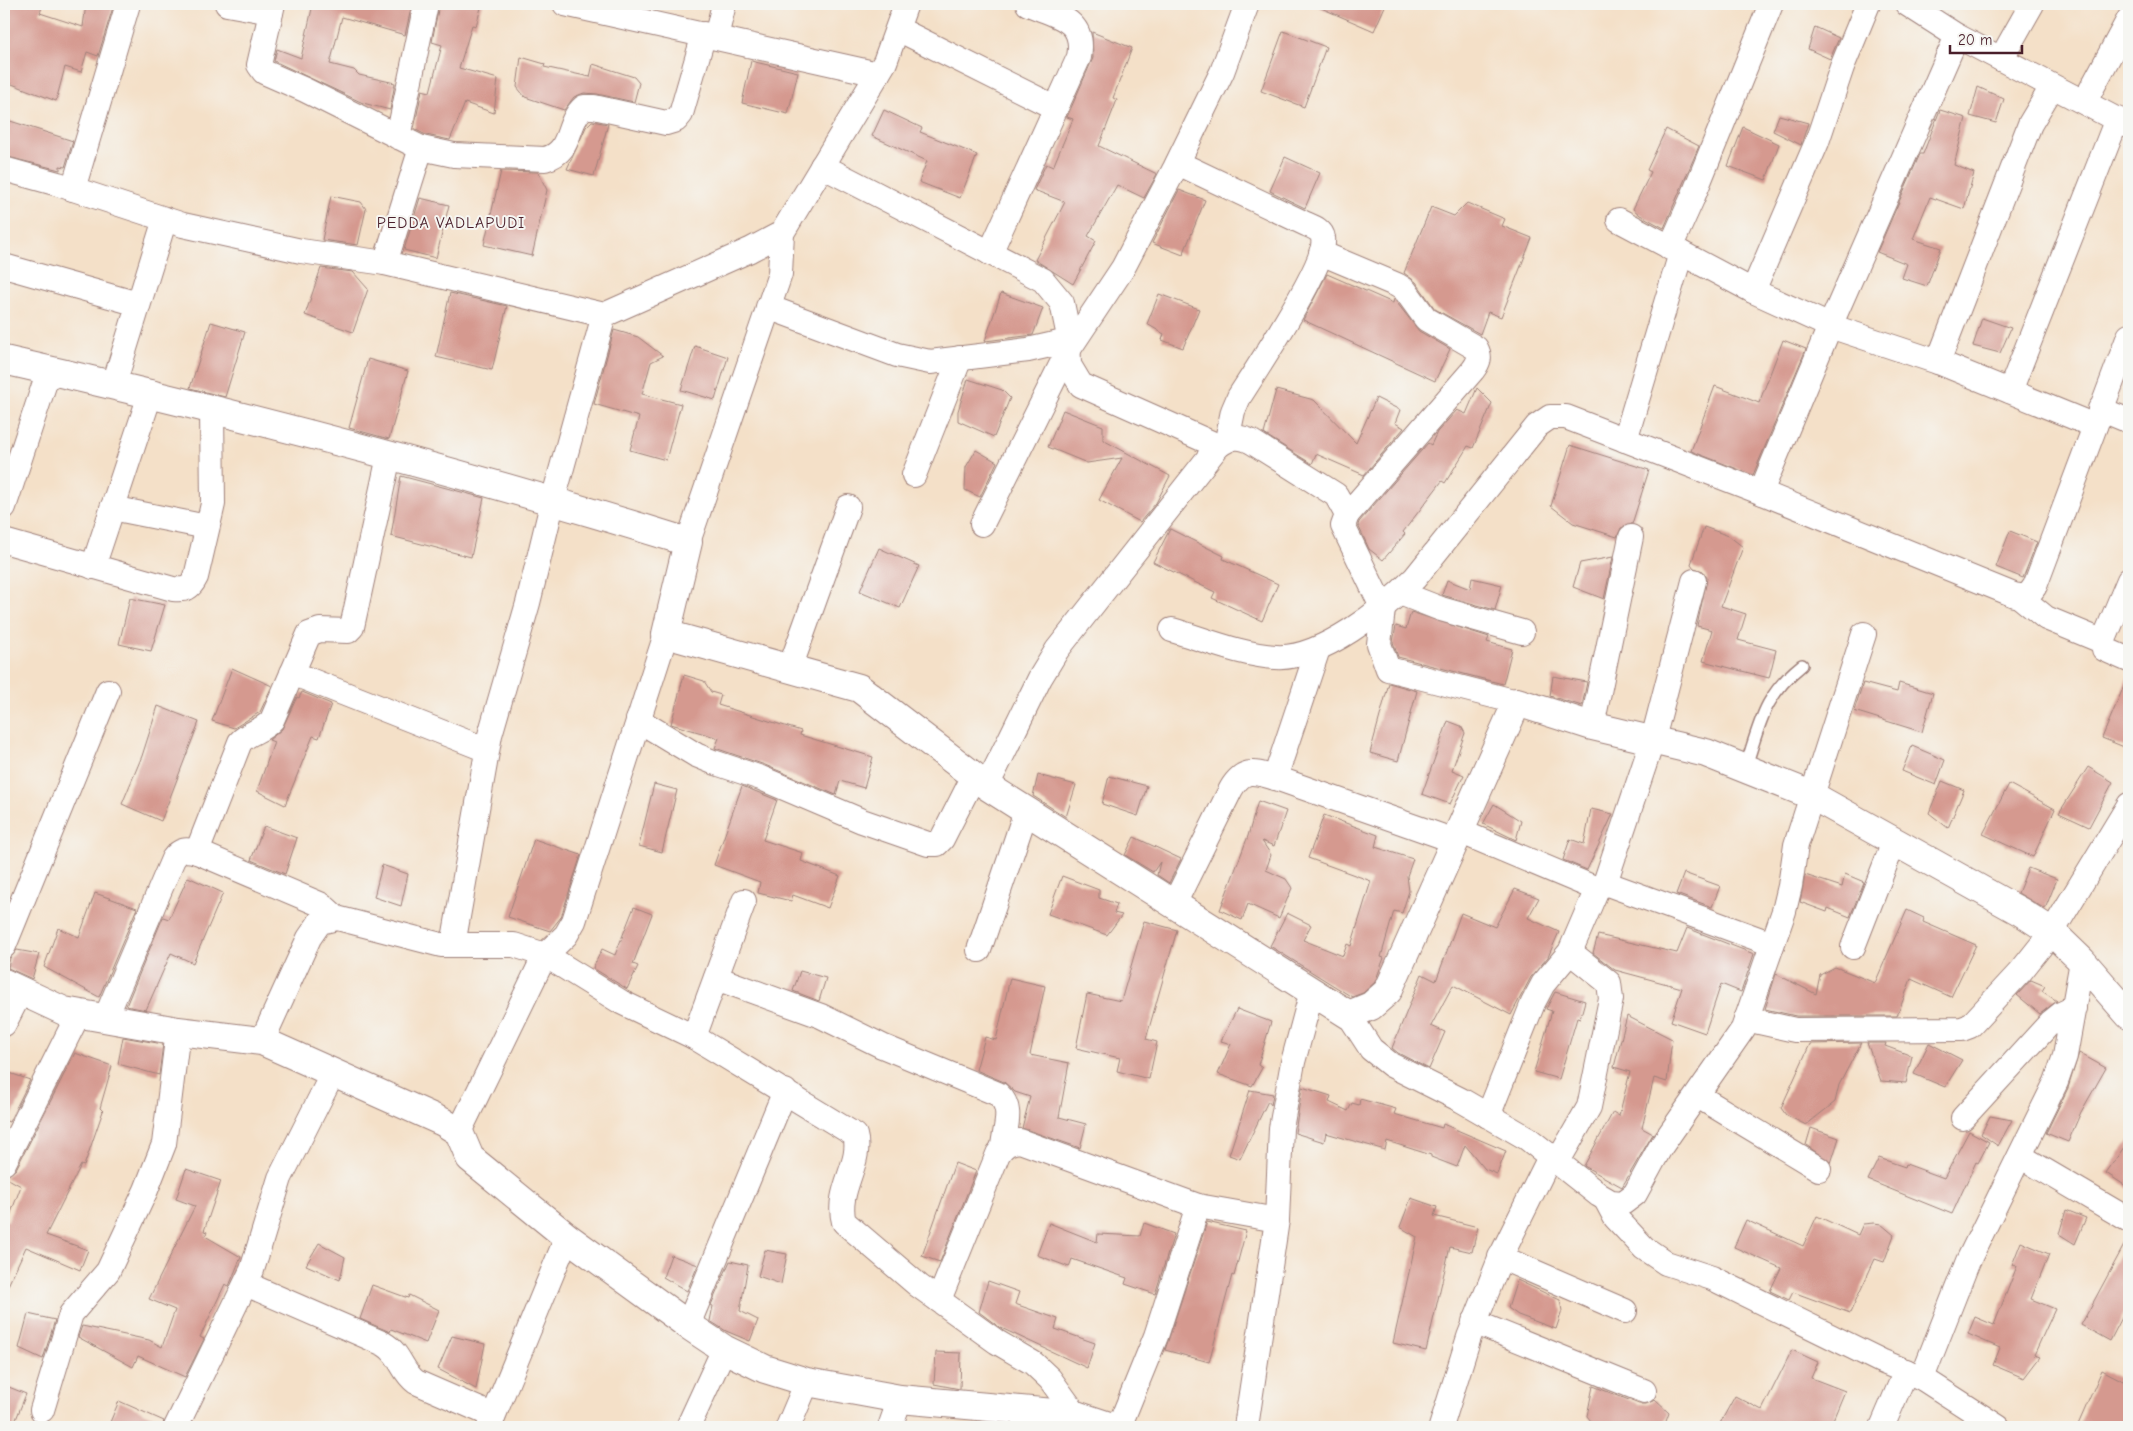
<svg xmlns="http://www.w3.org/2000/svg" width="2133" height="1431" font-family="'Comic Neue',sans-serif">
  <rect width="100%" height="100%" fill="#f6f6f2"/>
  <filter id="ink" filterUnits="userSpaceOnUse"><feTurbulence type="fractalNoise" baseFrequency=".02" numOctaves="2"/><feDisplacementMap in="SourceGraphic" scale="10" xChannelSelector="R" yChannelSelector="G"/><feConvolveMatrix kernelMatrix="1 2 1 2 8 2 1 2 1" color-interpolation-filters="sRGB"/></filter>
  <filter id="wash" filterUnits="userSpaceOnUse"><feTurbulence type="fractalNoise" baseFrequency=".0096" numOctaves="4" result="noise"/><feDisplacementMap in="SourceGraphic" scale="20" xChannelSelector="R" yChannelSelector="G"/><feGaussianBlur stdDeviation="1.12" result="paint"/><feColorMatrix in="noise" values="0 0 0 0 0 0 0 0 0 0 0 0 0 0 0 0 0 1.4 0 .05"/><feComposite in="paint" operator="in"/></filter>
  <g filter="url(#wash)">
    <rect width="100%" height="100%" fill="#f4e0c8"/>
    <g id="blocks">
      <g fill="#d5998f">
        <polygon points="4,4 43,4 40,13 83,27 86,4 114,4 98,56 87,52 81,72 65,67 56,101 4,81"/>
        <polygon points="313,4 412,4 405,35 342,17 330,64 354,70 359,75 395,83 390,110 363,103 274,61 277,49 301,58"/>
        <polygon points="439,4 482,4 476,26 472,25 459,68 498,79 494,113 465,103 450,140 426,135 414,129 422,90 430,92 442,45 432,42"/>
        <polygon points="1312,4 1386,4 1374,31"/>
        <polygon points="1815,27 1839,38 1830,59 1808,49"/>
        <polygon points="1283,31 1326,47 1304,107 1261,91"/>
        <polygon points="1092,32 1132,48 1113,98 1117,100 1099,146 1157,174 1144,198 1117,185 1088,236 1096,241 1073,284 1035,260 1065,202 1034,190 1046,164 1053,167 1073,119 1067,117 1093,58"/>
        <polygon points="521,57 545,64 544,67 590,77 593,64 634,77 639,83 634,102 597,94 584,93 574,97 564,110 525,97 517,87"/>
        <polygon points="751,61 798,72 788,114 742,103"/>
        <polygon points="1978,87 2004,99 1996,123 1970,116"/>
        <polygon points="884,110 922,128 920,132 977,155 960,198 919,182 927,161 872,136"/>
        <polygon points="1940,110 1966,118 1954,165 1974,173 1964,209 1930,197 1913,239 1941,248 1927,286 1902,278 1907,264 1877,252 1920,154 1923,154"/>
        <polygon points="1779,115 1808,123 1801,145 1773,131"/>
        <polygon points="4,119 73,141 65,167 60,166 60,170 4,156"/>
        <polygon points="592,121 608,124 594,176 567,169 586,127"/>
        <polygon points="1743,127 1779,144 1766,180 1728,166"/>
        <polygon points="1666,129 1699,146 1664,228 1640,215 1633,209 1651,172 1647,170"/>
        <polygon points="1285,157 1320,173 1305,208 1270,191"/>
        <polygon points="501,171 538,172 547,190 532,256 484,245"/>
        <polygon points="1179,190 1205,200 1183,255 1152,243"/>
        <polygon points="331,196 361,202 366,209 358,245 322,240"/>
        <polygon points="420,198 449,205 436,258 404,250"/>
        <polygon points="1467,203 1505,219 1502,226 1532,238 1501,317 1488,312 1480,334 1435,309 1416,282 1404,273 1431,207 1454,216"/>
        <polygon points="321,268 353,272 368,289 353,332 305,315"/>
        <polygon points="1327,274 1393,303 1394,299 1419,331 1450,349 1435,381 1303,320"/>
        <polygon points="450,293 507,306 492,370 436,357"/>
        <polygon points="1001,293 1043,308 1033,335 985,341"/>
        <polygon points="1159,294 1199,309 1183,348 1162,340 1164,334 1147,324"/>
        <polygon points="1982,318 2011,328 2000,353 1973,346"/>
        <polygon points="211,322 245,332 225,397 190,388"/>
        <polygon points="614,330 638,337 663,356 651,362 642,394 681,404 666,460 630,450 639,417 594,404"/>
        <polygon points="1783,340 1806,349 1753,475 1691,451 1715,386 1759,403"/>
        <polygon points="695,346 728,357 715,400 681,390"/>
        <polygon points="368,359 408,371 389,439 349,428"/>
        <polygon points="968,379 1002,390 1010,398 994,437 958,421 958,411"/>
        <polygon points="1477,388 1492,403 1473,448 1468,446 1445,483 1442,481 1403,532 1405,534 1383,560 1369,549 1358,525 1359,522 1428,443 1431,445 1437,432 1457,410 1466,414"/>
        <polygon points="1276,390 1314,400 1356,443 1376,398 1400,410 1395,423 1404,428 1364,475 1316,454 1312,464 1264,434"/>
        <polygon points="1063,410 1103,426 1103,440 1170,476 1156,503 1140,522 1099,500 1122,458 1087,463 1048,447"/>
        <polygon points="1570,445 1649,470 1632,524 1621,528 1617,537 1573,523 1551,506"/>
        <polygon points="976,450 997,462 980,497 965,490 966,467"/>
        <polygon points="401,476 484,498 471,557 391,536"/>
        <polygon points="1704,527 1729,536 1743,547 1721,606 1746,614 1738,640 1776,650 1769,678 1703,661 1712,630 1697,626 1707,578 1703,571 1694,568 1691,564"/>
        <polygon points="1170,529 1224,556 1223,559 1278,584 1262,621 1212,598 1215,592 1153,562"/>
        <polygon points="2010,531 2037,542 2023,578 1996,567"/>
        <polygon points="879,548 919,566 900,608 860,591"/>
        <polygon points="1613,557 1604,599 1573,587 1580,563"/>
        <polygon points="1472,578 1502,585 1495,610 1442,595 1447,580 1470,589"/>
        <polygon points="130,598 165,605 151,651 119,644"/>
        <polygon points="1411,612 1489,637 1487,642 1512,649 1503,684 1398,657 1393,642 1396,626 1406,629"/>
        <polygon points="232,668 272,686 260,712 234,728 212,721"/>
        <polygon points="2129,674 2129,749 2102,738"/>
        <polygon points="684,675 704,681 711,692 721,695 718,705 801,731 800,735 873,757 864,788 840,781 836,795 765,765 715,748 719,738 671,724"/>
        <polygon points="1553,676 1587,682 1582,706 1550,696"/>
        <polygon points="1389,683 1417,691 1398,761 1370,753"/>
        <polygon points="1863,683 1897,692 1899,683 1933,693 1922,732 1854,711"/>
        <polygon points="302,692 331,704 319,738 313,736 285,805 257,791 274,742 269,740 282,729 297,697 299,698"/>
        <polygon points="158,706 199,722 161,821 122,804 142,756"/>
        <polygon points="1448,721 1461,726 1465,733 1452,770 1464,775 1450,804 1422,794"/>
        <polygon points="1912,746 1945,760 1936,785 1902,771"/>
        <polygon points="2088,767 2113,782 2089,827 2059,813"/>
        <polygon points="1038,775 1076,785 1066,817 1033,796"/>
        <polygon points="1109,776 1147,786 1138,816 1102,804"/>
        <polygon points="1942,781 1964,790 1948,828 1929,813"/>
        <polygon points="654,784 677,790 662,852 639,846"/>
        <polygon points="2009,784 2055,809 2033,857 1983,834"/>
        <polygon points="742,786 777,800 763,840 803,853 801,861 840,876 828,908 793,895 791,901 758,893 760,882 714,865"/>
        <polygon points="1258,801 1286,811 1274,846 1262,841 1271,855 1266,870 1286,879 1292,888 1279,918 1248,904 1242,920 1220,910 1248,836"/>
        <polygon points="1494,804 1521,821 1516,840 1483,824"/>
        <polygon points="1591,809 1613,814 1587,870 1563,860 1570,839 1584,844"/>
        <polygon points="1324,815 1378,835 1375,847 1413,859 1407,876 1409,891 1402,913 1394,911 1381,957 1384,958 1375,982 1363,993 1352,997 1270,946 1287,913 1311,925 1303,940 1343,956 1347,944 1351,946 1371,881 1308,858"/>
        <polygon points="264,826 297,838 285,874 251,860"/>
        <polygon points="1134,837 1181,859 1169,883 1157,875 1160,862 1153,872 1125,855"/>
        <polygon points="534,839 581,855 561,917 550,931 508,917"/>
        <polygon points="382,865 408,874 401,906 374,897"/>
        <polygon points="2028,868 2057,879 2045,909 2018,893"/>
        <polygon points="1684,873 1720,886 1712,907 1676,894"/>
        <polygon points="1845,874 1864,882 1850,917 1828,908 1827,912 1800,902 1805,875 1842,887"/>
        <polygon points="1062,876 1099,890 1099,898 1117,904 1114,913 1122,915 1107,935 1048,914"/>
        <polygon points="188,877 223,893 193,963 171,953 146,1010 126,1006 163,917 169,919"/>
        <polygon points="1515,889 1539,898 1528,918 1559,932 1548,957 1531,977 1511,1015 1453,985 1431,1026 1445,1032 1429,1069 1398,1053 1392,1048 1422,974 1436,981 1461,913 1495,927"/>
        <polygon points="95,893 137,908 99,997 44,967 58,928 79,937"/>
        <polygon points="634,907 652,914 633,964 638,966 627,989 593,968 602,949 615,955"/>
        <polygon points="1907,910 1924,918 1923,922 1976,945 1951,997 1911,979 1897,1016 1796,1016 1765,1009 1776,974 1816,994 1820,975 1835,967 1875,983"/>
        <polygon points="1144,921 1177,930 1146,1039 1157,1042 1149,1079 1117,1071 1120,1058 1076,1048 1087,994 1121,1001"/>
        <polygon points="1687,928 1754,954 1741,992 1721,984 1705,1033 1671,1021 1682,988 1615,970 1593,953 1598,935 1677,953"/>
        <polygon points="17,950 39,954 32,979 8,968 10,958"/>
        <polygon points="800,971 826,978 819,1001 793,991"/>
        <polygon points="1010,978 1045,986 1030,1055 1069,1063 1059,1117 1086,1124 1080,1148 1022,1128 1030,1097 1015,1092 1004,1082 976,1070 985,1037 996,1040"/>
        <polygon points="2031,980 2045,986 2042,991 2057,1001 2040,1014 2017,995"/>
        <polygon points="1555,992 1585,1001 1580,1019 1577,1018 1559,1079 1534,1072 1552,1011 1546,1009"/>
        <polygon points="1237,1009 1271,1022 1258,1065 1262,1068 1252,1086 1218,1074 1231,1044 1221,1041"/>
        <polygon points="1627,1016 1672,1039 1667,1082 1654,1078 1642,1128 1653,1134 1622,1187 1584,1166 1613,1112 1619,1116 1630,1072 1614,1067"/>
        <polygon points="123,1037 163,1044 159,1075 118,1064"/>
        <polygon points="1861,1043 1839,1085 1835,1102 1806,1125 1786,1115 1781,1108 1810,1044"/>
        <polygon points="1867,1043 1886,1043 1885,1046 1912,1056 1906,1083 1881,1081"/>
        <polygon points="1929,1043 1962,1060 1945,1087 1914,1074"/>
        <polygon points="75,1053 112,1066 100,1108 103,1111 84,1166 81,1165 46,1235 88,1250 80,1270 26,1247 4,1294 4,1220 8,1221 21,1186 5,1177 16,1169"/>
        <polygon points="2079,1053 2106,1068 2081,1112 2068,1142 2046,1133 2068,1088"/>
        <polygon points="4,1071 30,1080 9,1122 4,1120"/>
        <polygon points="1302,1087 1331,1096 1329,1102 1348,1111 1352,1103 1359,1105 1360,1099 1396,1109 1394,1114 1442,1128 1443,1124 1506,1151 1497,1174 1485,1169 1465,1145 1457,1167 1431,1157 1431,1155 1387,1141 1385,1150 1326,1133 1324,1142 1295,1133"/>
        <polygon points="1250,1090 1273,1094 1271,1105 1268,1101 1240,1159 1229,1155"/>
        <polygon points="1990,1116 2012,1120 1998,1146 1981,1134"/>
        <polygon points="1811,1128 1839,1138 1831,1163 1806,1145"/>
        <polygon points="1969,1131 1989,1142 1978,1163 1976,1162 1952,1214 1868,1180 1879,1158 1905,1167 1906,1164 1944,1178"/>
        <polygon points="2129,1140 2129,1188 2106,1173"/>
        <polygon points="955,1163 976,1171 940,1262 922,1256"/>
        <polygon points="186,1169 221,1181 204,1231 207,1232 205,1236 241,1257 229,1286 225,1284 200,1337 204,1339 185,1377 138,1356 133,1367 78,1337 82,1326 149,1340 162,1347 175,1310 149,1299 195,1206 176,1199"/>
        <polygon points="1411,1198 1437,1207 1434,1216 1478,1227 1472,1252 1450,1247 1426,1351 1393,1343 1417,1237 1400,1227"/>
        <polygon points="2066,1210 2086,1218 2075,1244 2059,1234"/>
        <polygon points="1817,1216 1858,1235 1863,1224 1874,1223 1881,1224 1894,1235 1884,1262 1875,1259 1850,1313 1793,1292 1789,1300 1770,1291 1781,1268 1734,1247 1746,1220 1803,1246"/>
        <polygon points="1207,1222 1246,1231 1234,1276 1232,1275 1209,1362 1165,1350"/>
        <polygon points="1049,1223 1097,1242 1098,1234 1140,1236 1144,1223 1174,1234 1155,1294 1125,1284 1127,1278 1072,1259 1069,1267 1037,1255"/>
        <polygon points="2129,1236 2129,1304 2110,1341 2081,1325"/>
        <polygon points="2021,1242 2049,1254 2031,1299 2055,1309 2034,1355 2040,1357 2024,1378 1993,1365 2000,1348 1968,1334 1975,1317 1994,1325 2017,1266 2012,1265"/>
        <polygon points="319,1243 345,1257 340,1280 306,1265"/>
        <polygon points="765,1250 787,1254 781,1284 758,1276"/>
        <polygon points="671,1255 698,1265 687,1291 663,1277"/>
        <polygon points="730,1261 748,1265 740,1311 758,1320 750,1341 726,1331 710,1321 713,1306 711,1305"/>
        <polygon points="1517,1280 1560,1300 1562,1311 1556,1329 1518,1315 1508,1308"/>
        <polygon points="988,1281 1019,1292 1015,1304 1058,1319 1055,1329 1095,1343 1087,1368 999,1327 979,1312"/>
        <polygon points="372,1285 408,1298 409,1295 439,1310 426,1343 391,1329 390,1332 360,1319"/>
        <polygon points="28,1314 55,1320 43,1359 19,1348"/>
        <polygon points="452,1336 485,1344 476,1389 438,1369"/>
        <polygon points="1792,1350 1818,1362 1811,1378 1845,1391 1830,1427 1718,1427 1735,1396 1762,1410"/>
        <polygon points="936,1352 961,1353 960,1389 934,1384"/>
        <polygon points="2102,1370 2129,1384 2129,1427 2077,1427"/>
        <polygon points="4,1385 26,1394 13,1427 4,1427"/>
        <polygon points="1593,1386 1639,1404 1646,1404 1655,1400 1669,1413 1664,1427 1595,1426 1587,1416"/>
        <polygon points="119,1401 164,1421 162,1427 108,1427"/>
      </g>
    </g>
  </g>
  <g filter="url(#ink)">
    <use href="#blocks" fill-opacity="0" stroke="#9f807a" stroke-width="1"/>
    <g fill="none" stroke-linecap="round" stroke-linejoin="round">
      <g stroke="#9f807a" stroke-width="14">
        <path id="lane" d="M1745,769C1760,724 1763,696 1802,665"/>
      </g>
      <g stroke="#9f807a" stroke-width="26">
        <g id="street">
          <polyline points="227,4 271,12"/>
          <path d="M273,4L259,65L264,72L305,90L421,148L454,155L545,159C574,151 564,124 584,107H594L666,123L676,120L681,114L704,34"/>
          <polyline points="565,4 878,74"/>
          <polyline points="1907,4 1957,36 2129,126"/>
          <polyline points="898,29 1056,108"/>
          <polyline points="716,37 724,4"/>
          <polyline points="2001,59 2032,4"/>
          <polyline points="2085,101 2129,19"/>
          <polyline points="398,137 426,4"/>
          <path d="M1178,163L1306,224C1313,227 1322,230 1323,238C1328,262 1255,372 1239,397L1233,411L1227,440"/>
          <polyline points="822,166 1043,280 1062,303 1068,332 1069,365 1081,385 1218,446"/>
          <polyline points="4,169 58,184 183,225 301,251 385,263 604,315 750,250 782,233 885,62 906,4"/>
          <polyline points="73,189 128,4"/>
          <polyline points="1619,220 1753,291 1830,326 1938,362 2095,426"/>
          <polyline points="1670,248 1692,199 1771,4"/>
          <path d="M990,253L1079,57C1086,19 1057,16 1028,4"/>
          <path d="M1321,253L1397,285L1405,290L1426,319L1476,348C1481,357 1479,362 1473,370L1347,515"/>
          <polyline points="385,263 421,148"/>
          <polyline points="4,266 138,304"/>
          <polyline points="1753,291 1817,142 1842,67 1868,4"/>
          <polyline points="768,307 897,355 930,362 1028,350 1068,341"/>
          <polyline points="1938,362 2030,124 2052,87"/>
          <polyline points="114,384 165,219"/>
          <polyline points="2010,391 2117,119"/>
          <polyline points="2100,409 2129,421"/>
          <polyline points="1625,440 1681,253"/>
          <polyline points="914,475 960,358"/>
          <polyline points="1763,493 1763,487 1830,326 1957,36"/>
          <polyline points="4,507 49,370"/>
          <polyline points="112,508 207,527"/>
          <polyline points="982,524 1069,349 1123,268 1175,168 1222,72 1247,4"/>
          <path d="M4,541L173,589C186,590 190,589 196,577L213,504L212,409"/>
          <polyline points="688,542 780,274 782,233"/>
          <polyline points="93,567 151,392"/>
          <polyline points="2129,580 2103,642 2104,649 2129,660"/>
          <polyline points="1400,593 1441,609 1522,632"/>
          <polyline points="2019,596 2046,618 2104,642"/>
          <path d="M1172,630C1206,640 1241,655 1276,657C1321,660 1384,609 1415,578L1537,426L1550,417H1566L1763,493L2014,595L2027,597L2035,586L2129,336"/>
          <polyline points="790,668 848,507"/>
          <polyline points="292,673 487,750"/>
          <polyline points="638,720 696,755 713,762 761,778 862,821 928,844 937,844 942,839 974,776"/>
          <polyline points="1592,726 1631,537"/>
          <polyline points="1275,778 1318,649"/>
          <path d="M987,786L1040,678L1057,650L1218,446C1231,437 1238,435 1252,442L1336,495L1347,515L1343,526L1383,609L1379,644L1388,669L1517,702"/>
          <polyline points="1459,831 1597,889"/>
          <path d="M197,852L240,742C249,732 263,731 272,720L309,634L320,630L348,631L352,627L389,456"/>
          <polyline points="1605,883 1772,944"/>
          <path d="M1174,904L1231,789C1244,767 1254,772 1276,778L1455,841"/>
          <polyline points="453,945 490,735 528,603 553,500 604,315"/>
          <polyline points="4,946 108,691"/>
          <polyline points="1853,947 1894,842"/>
          <polyline points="979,950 1026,811"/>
          <path d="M716,978L821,1016L882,1046L998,1094C1014,1108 1005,1127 1003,1146"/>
          <polyline points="1349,1015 1371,1049 1391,1065 1461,1100 1527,1138 1599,1195 1611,1202 1623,1203 1635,1194 1660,1148 1743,1029 1784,911 1790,886 1796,845 1864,634"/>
          <path d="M106,1017L173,859C180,849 186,849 197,852L322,905L332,914L320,922"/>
          <polyline points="1746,1019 1795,1030 1962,1029 1970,1026 2021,971 2052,932 2129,805"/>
          <polyline points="4,1024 21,991"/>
          <polyline points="694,1037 744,901"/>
          <polyline points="262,1041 309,938 320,922 337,918 441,945 514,945 545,955 566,935 574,921 666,634"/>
          <polyline points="1698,1096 1819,1169"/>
          <polyline points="1488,1116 1533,1003 1543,984 1570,952 1597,889 1605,883 1653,739 1694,581"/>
          <polyline points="1963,1118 2051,1022 2061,1014 2074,1008"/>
          <path d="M459,1132L545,955L621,1002L694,1037L855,1135C863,1163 835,1190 844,1222L919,1286L997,1342L1033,1363L1050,1379L1076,1415"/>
          <polyline points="2020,1156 2129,1220"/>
          <polyline points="1558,1161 1589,1107 1611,999 1609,983 1570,952"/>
          <polyline points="4,1163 79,1013"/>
          <polyline points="1606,1200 1615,1217 1644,1248 1666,1263 1712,1278 1881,1361 1922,1378 1998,1427"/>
          <polyline points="1500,1257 1625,1311"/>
          <path d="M246,1284L384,1344C401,1354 401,1371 416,1382L494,1416"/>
          <path d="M939,1300L998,1154C1004,1145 1009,1142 1020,1141L1198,1206L1277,1220"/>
          <polyline points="1474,1322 1644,1391"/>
          <polyline points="688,1325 785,1091"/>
          <polyline points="1922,1378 1968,1261 2056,1082 2065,1056 2082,961"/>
          <polyline points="42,1410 71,1314 108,1271 146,1190 164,1144 178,1031"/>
          <polyline points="176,1427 252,1270 280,1178 333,1073"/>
          <polyline points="489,1427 567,1237"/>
          <polyline points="688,1427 724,1349"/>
          <polyline points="788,1427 807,1382"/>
          <polyline points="890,1427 900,1399"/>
          <polyline points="1119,1427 1156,1336 1198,1206"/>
          <polyline points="1246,1427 1277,1220 1281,1128 1293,1062 1312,991"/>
          <polyline points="1441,1427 1469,1337 1502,1254 1551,1155"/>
          <polyline points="1882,1427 1906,1371"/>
        </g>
      </g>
      <g stroke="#9f807a" stroke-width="30">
        <g id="secondary">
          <path d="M4,360C234,412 463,472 688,542L666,634L859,688L987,786L1349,1015L1371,1006L1388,991L1517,702L1592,726L1706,753L1811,795L2021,912L2052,932L2082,961L2129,1015"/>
          <polyline points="4,983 64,1011 178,1031 262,1041 443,1122 459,1132 470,1158 567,1237 688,1325 724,1349 765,1369 807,1382 900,1399 1076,1415 1112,1427"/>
        </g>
      </g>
      <use href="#lane" stroke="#fff" stroke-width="11"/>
      <use href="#street" stroke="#fff" stroke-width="24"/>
      <use href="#secondary" stroke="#fff" stroke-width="28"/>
    </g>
  </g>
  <g text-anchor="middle" stroke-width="4" stroke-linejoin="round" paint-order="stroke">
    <g font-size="16" letter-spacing="1" fill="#4a1f2b" stroke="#f6f6f2">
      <text x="451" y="228">PEDDA VADLAPUDI</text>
    </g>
  </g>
  <rect width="2133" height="1431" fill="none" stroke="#f6f6f2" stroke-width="20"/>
  <path d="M1950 45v8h72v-8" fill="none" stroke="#4a1f2b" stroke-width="2.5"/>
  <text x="1958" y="45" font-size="15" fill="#4a1f2b" stroke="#f6f6f2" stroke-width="4" paint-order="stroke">20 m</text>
</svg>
